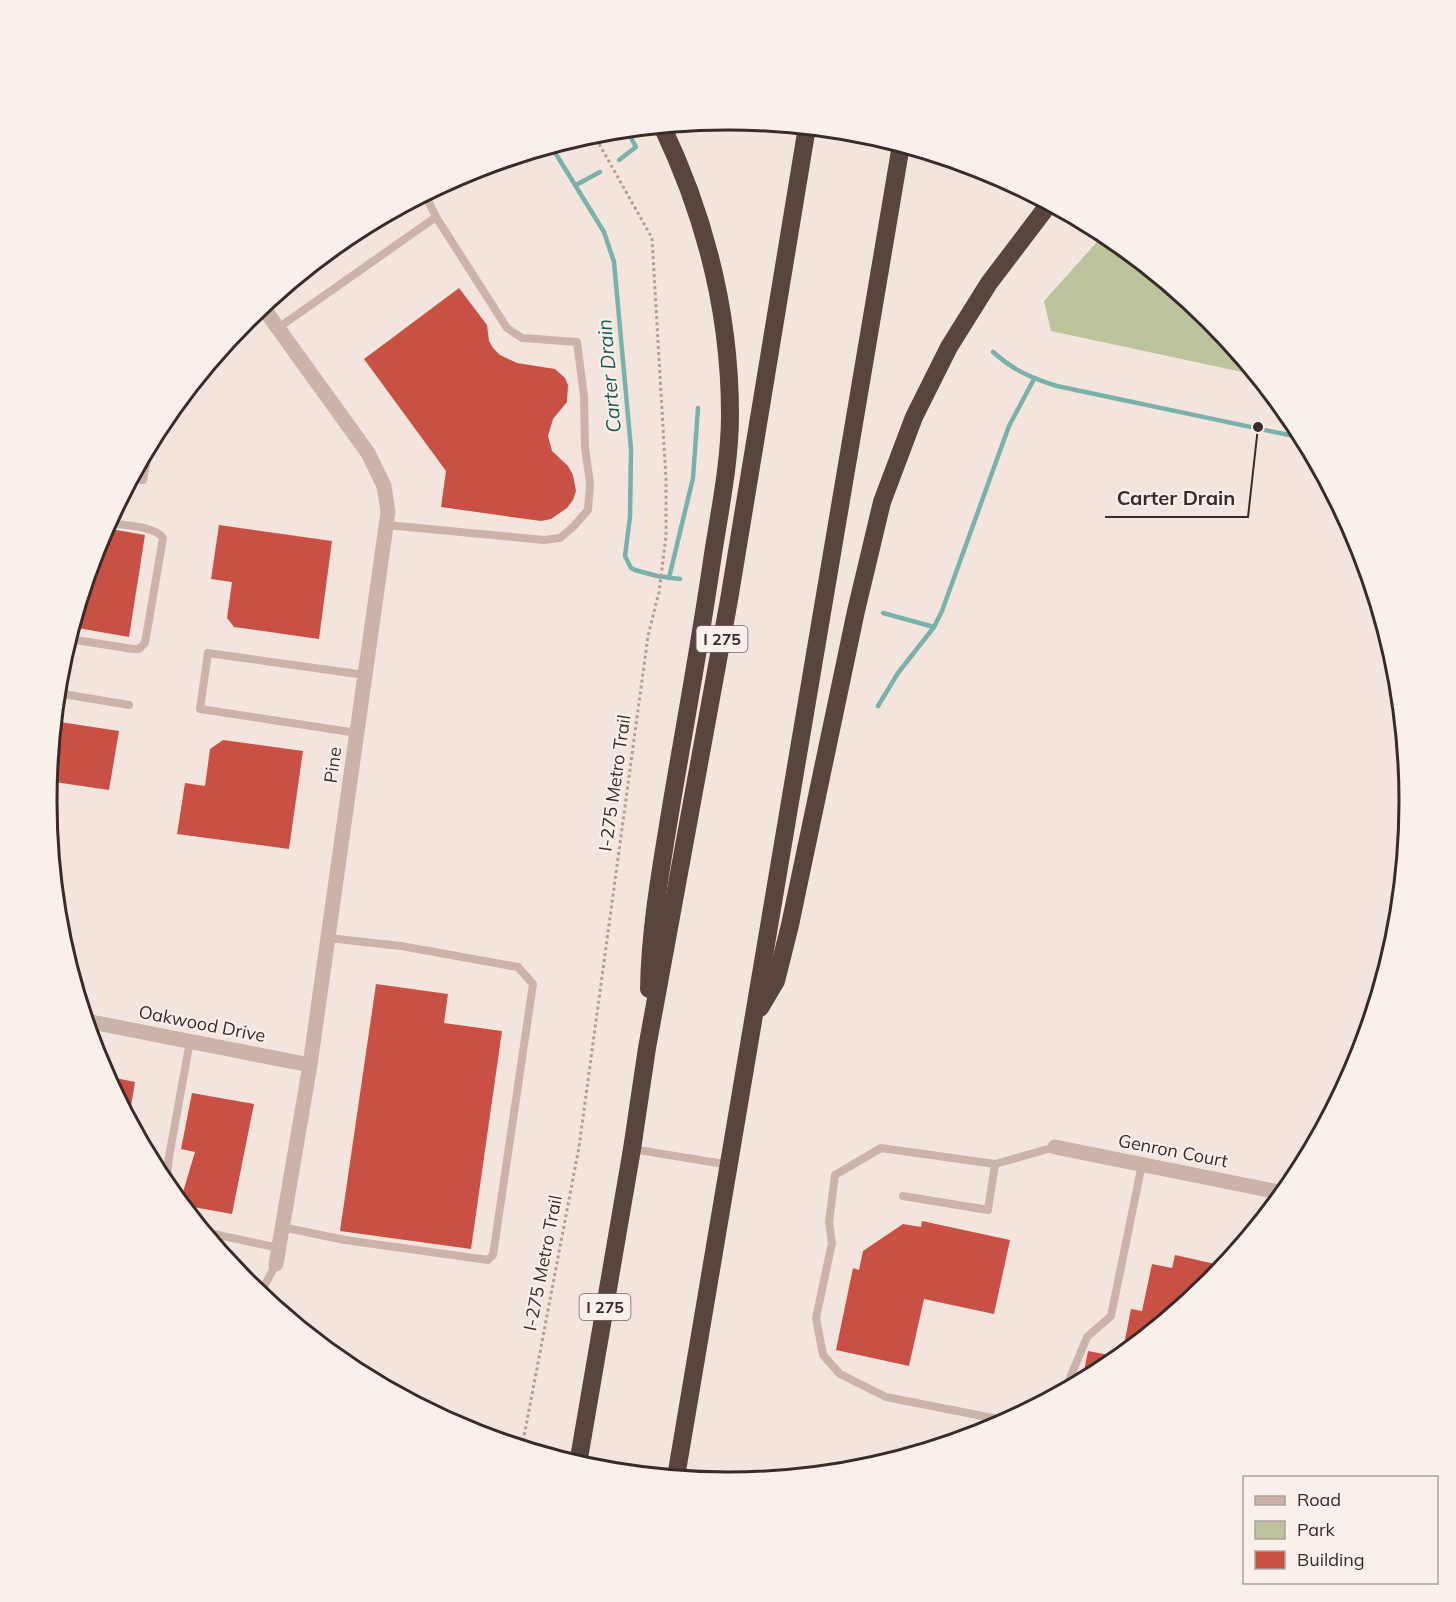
<svg xmlns="http://www.w3.org/2000/svg" width="1456" height="1602" font-family="Mulish,sans-serif">
  <rect width="100%" height="100%" fill="#f3e5dd"/>
  <polygon fill="#bcc39d" points="1105,233 1210,319 1256,375 1051,331 1044,301"/>
  <g fill="none" stroke-linecap="round" stroke-linejoin="round">
    <g stroke="#7bb1ab" stroke-width="4.5">
      <polyline points="551,146 604,232 614,262 631,449 630,517 625,556 631,568 635,570 657,576 680,579"/>
      <polyline points="619,160 636,147 626,129"/>
      <polyline points="576,185 600,172"/>
      <path d="M993,352C1013,370 1031,378 1057,386L1303,438"/>
      <polyline points="669,578 693,478 698,408"/>
      <polyline points="883,613 934,627"/>
      <polyline points="878,706 898,673 934,627 942,611 1009,426 1034,379"/>
    </g>
  </g>
  <g fill="#c95045">
    <polygon points="459,288 487,325 489,341 493,348 500,355 517,363 555,369 565,378 568,385 567,402 553,419 548,436 552,451 568,466 573,475 576,491 573,500 567,508 551,519 541,521 441,507 446,471 364,359"/>
    <polygon points="219,525 332,541 319,639 234,627 227,618 232,582 211,579"/>
    <polygon points="105,528 145,535 129,637 72,627 99,540"/>
    <polygon points="54,721 119,731 109,790 48,781"/>
    <polygon points="223,740 303,751 289,849 177,834 185,783 205,786 210,749"/>
    <polygon points="376,984 448,994 444,1023 502,1031 471,1249 340,1231"/>
    <polygon points="106,1076 135,1082 129,1118"/>
    <polygon points="192,1093 254,1104 232,1214 193,1207 183,1192 195,1152 181,1149"/>
    <polygon points="922,1221 1010,1240 994,1314 924,1299 909,1366 836,1350 853,1268 859,1270 863,1251 903,1224 921,1227"/>
    <polygon points="1175,1255 1224,1266 1210,1283 1122,1355 1131,1309 1142,1311 1152,1264 1172,1268"/>
    <polygon points="1088,1351 1119,1357 1106,1368 1082,1381"/>
  </g>
  <g fill="none" stroke-linecap="round" stroke-linejoin="round">
    <polyline stroke="#b89d93" stroke-width="3" stroke-dasharray="3 3" stroke-linecap="butt" points="522,1447 579,1147 648,636 659,592 666,536 666,479 652,238 593,133"/>
    <g stroke="#ccb3a9" stroke-width="8">
      <polyline points="425,194 436,217"/>
      <polyline points="278,328 436,217 507,328 522,338 577,342 584,396 585,448 590,483 588,510 573,527 560,538 544,540 387,525"/>
      <polyline points="131,478 143,480 150,444"/>
      <path d="M69,639L133,649H139L145,643L163,538C155,526 122,525 108,523"/>
      <polyline points="57,693 129,705"/>
      <polyline points="357,733 200,709 208,653 365,675"/>
      <polyline points="51,845 54,846"/>
      <polyline points="632,1149 730,1165"/>
      <polyline points="166,1185 169,1157 190,1041"/>
      <polyline points="903,1196 988,1210 995,1164"/>
      <polyline points="282,1227 345,1240 488,1260 493,1255 533,984 518,967 401,946 328,938"/>
      <polyline points="204,1232 279,1248"/>
      <polyline points="260,1294 276,1264"/>
      <polyline points="1065,1390 1087,1337 1111,1316 1142,1164"/>
      <polyline points="1008,1421 886,1397 840,1374 823,1355 816,1318 832,1243 829,1222 835,1175 881,1148 995,1164 1055,1147"/>
    </g>
    <g stroke="#ccb3a9" stroke-width="15">
      <polyline points="262,306 368,453 384,486 388,512 310,1065 276,1264"/>
      <polyline points="86,1021 310,1065"/>
      <polyline points="1055,1147 1284,1193"/>
    </g>
    <g stroke="#5a4440" stroke-width="18">
      <path d="M649,989C650,926 662,863 672,801C686,719 701,637 713,554C720,509 730,461 730,415C730,315 705,216 662,126"/>
      <polyline points="760,1008 776,981 790,925 856,611 882,502 914,417 949,347 989,283 1049,204"/>
      <polyline points="578,1464 632,1149 647,1048 729,600 807,127"/>
      <polyline points="676,1477 901,145"/>
    </g>
  </g>
  <g text-anchor="middle" stroke-width="4.5" stroke-linejoin="round" paint-order="stroke">
    <g fill="#faf0ea" stroke="#736663" stroke-width="1.5">
      <rect x="696.5" y="626" width="51" height="26" rx="4.5"/>
      <rect x="579.5" y="1294" width="51" height="26" rx="4.5"/>
    </g>
    <g font-size="16" font-weight="bold" fill="#392b29">
      <text x="722" y="645">I 275</text>
      <text x="605" y="1313">I 275</text>
    </g>
    <g font-size="18" fill="#392b29" stroke="#faf0ea">
      <text transform="translate(333 765) rotate(-82)" y="6">Pine</text>
      <text transform="translate(615 783) rotate(-82)" y="6">I-275 Metro Trail</text>
      <text transform="translate(202 1024) rotate(11)" y="6">Oakwood Drive</text>
      <text transform="translate(1173 1151) rotate(11)" y="6">Genron Court</text>
      <text transform="translate(543 1263) rotate(-79)" y="6">I-275 Metro Trail</text>
    </g>
    <g font-size="20" font-style="italic" fill="#1d5c56" stroke="#faf0ea">
      <text transform="translate(609 376) rotate(-95)" y="7">Carter Drain</text>
    </g>
  </g>
  <path d="M0 0H1456V1602H0ZM57 801a671 671 0 1 1 1342 0a671 671 0 1 1-1342 0Z" fill="#faf0ea" fill-rule="evenodd"/>
  <path fill="none" stroke="#392b29" stroke-width="3" d="M57 801a671 671 0 1 1 1342 0a671 671 0 1 1-1342 0Z"/>
  <path fill="none" stroke="#392b29" stroke-width="2" d="M1258 427L1248 517H1105"/>
  <circle fill="#392b29" stroke="#faf0ea" stroke-width="2" cx="1258" cy="427" r="6"/>
  <g font-size="20" text-anchor="middle" font-weight="bold" fill="#392b29" stroke="#faf0ea" stroke-width="4.5" stroke-linejoin="round" paint-order="stroke">
    <text x="1176" y="505">Carter Drain</text>
  </g>
  <rect x="1243" y="1476" width="195" height="108" fill="#faf0ea" stroke="#ada19d" stroke-width="1.5"/>
  <rect x="1255" y="1496" width="30" height="9" fill="#ccb3a9" stroke="#ada19d" stroke-width="1.5"/>
  <text x="1297" y="1506" font-size="18" fill="#392b29">Road</text>
  <rect x="1255" y="1521" width="30" height="18" fill="#bcc39d" stroke="#ada19d" stroke-width="1.5"/>
  <text x="1297" y="1536" font-size="18" fill="#392b29">Park</text>
  <rect x="1255" y="1551" width="30" height="18" fill="#c95045" stroke="#ada19d" stroke-width="1.5"/>
  <text x="1297" y="1566" font-size="18" fill="#392b29">Building</text>
</svg>
